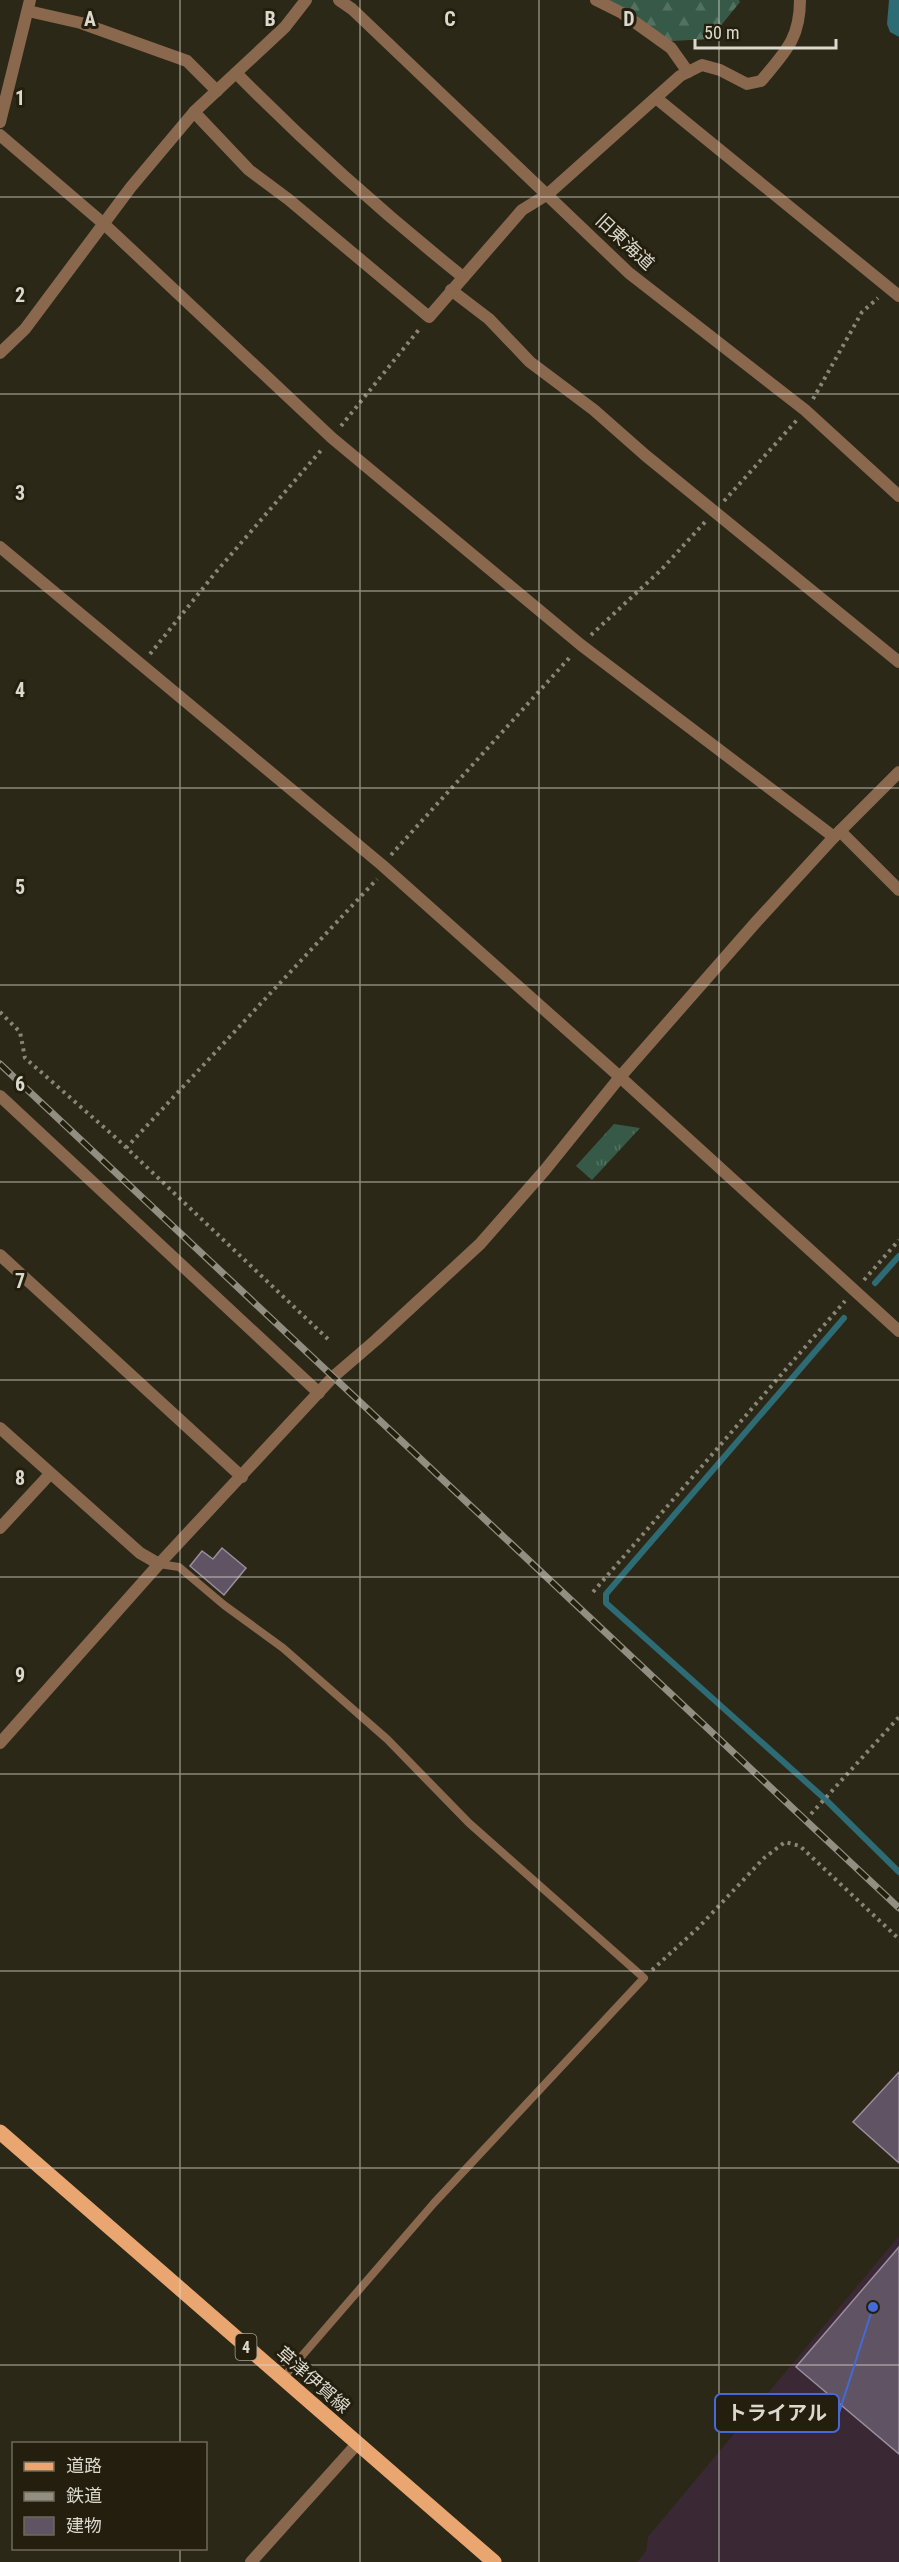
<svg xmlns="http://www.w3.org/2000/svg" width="899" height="2562" font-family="'Roboto Condensed','Noto Sans JP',sans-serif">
  <defs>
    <pattern id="forest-firs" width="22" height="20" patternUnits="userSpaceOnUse" patternTransform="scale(1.5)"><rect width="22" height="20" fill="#375a48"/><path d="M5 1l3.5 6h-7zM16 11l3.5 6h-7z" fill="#537161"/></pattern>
    <pattern id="park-tufts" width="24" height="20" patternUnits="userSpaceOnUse" patternTransform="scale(1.5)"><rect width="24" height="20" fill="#375a48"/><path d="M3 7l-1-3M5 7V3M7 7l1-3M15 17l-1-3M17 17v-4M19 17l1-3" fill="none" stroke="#537161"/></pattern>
  </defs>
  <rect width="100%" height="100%" fill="#2c2817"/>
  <polygon fill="#3a2934" points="899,2236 899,2562 637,2562 646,2551 648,2537"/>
  <polygon fill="url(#forest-firs)" points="606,0 739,0 740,2 710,39 671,41"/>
  <polygon fill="url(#park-tufts)" points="614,1124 640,1128 592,1180 576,1166"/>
  <polygon fill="#2d6b75" points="889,0 899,0 899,37 890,32 887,24"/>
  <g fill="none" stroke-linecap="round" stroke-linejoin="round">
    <g stroke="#2d6b75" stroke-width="6">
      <polyline points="875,1283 899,1256"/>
      <polyline points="844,1318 606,1594 606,1603 825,1799 899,1872"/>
    </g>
  </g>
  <g fill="#605363" stroke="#9b8d9e" stroke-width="1.5">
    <polygon points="222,1548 246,1568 224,1595 190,1566 202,1551 213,1559"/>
    <polygon points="899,2072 899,2163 853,2122"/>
    <polygon points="899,2247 899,2454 796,2367"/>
  </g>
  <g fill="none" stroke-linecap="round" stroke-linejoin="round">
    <g stroke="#898678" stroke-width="4" stroke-dasharray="3 4.5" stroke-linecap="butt">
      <polyline points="813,399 862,312 878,298"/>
      <polyline points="341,426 421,327"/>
      <polyline points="724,501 797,420"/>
      <polyline points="591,635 661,570 705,522"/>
      <polyline points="150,654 216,572 323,448"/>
      <polyline points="391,855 571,656"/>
      <polyline points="0,1012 20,1032 25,1058 115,1137 330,1341"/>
      <polyline points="126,1148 377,879"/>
      <polyline points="864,1280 899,1240"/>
      <polyline points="593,1592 845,1301"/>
      <polyline points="811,1814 899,1717"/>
      <polyline points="652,1970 698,1928 764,1858 785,1842 800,1846 899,1939"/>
    </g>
    <polyline stroke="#89684e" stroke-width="8" points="159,1564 179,1567 224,1605 283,1648 387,1739 469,1823 644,1978 434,2203 282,2379"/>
    <g stroke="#89684e" stroke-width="12">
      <polyline points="339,0 352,9 629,273 805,410 899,496"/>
      <polyline points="596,0 622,13 671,48 688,72"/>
      <polyline points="28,11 81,23 187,61 217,91"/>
      <path d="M236,73C308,146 383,213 463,277"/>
      <polyline points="656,98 899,296"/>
      <path d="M194,112L249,170L288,199L429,317L522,210L548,194L680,76L702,65L720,70L747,84L761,81C785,52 800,39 800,0"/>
      <polyline points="0,122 30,0"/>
      <polyline points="0,135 104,224 332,438 581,645 834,837"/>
      <polyline points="451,290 489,319 530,362 594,410 645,455 899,662"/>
      <polyline points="0,353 25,329 131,187 194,112 285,27 306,0"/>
      <polyline points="840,831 899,890"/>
      <polyline points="0,1096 319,1393"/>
      <polyline points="0,1255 242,1477"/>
      <polyline points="0,1528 50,1474"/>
    </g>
    <g stroke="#89684e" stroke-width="12">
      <polyline points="0,547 382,865 620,1077 899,1331"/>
      <polyline points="0,1428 140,1553 159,1564"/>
      <polyline points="0,1743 159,1564 333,1377 376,1340 480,1244 545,1170 620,1077 757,921 834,837 899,772"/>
      <polyline points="251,2562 357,2444"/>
    </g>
    <polyline stroke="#eaa671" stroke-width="15" points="0,2132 494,2562"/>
    <g stroke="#928f82" stroke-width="7">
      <polyline id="rail" points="0,1064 899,1908"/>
    </g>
    <use href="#rail" stroke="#231e0e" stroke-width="4.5" stroke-dasharray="14" stroke-linecap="butt"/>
  </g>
  <path fill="none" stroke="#dbd9ce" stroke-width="1.5" stroke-opacity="0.55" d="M180,0V2444M360,0V2562M539,0V2562M719,0V2562M0,197H899M0,394H899M0,591H899M0,788H899M0,985H899M0,1182H899M0,1380H899M0,1577H899M0,1774H899M0,1971H899M0,2168H899M0,2365H899M180,2548V2562"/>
  <g text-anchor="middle" stroke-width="6" stroke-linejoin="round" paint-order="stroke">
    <rect fill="#231e0e" stroke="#a4a194" stroke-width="1.5" x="235.5" y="2334" width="21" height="26" rx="4.5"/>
    <g font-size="16" font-weight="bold" fill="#dbd9ce">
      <text x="246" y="2353">4</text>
    </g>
    <g font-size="18" fill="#dbd9ce" stroke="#231e0e">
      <text transform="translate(625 242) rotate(43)" y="6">旧東海道</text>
      <text transform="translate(313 2380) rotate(41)" y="6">草津伊賀線</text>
    </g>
  </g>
  <g font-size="20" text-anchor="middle" font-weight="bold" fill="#dbd9ce" stroke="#231e0e" stroke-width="6" stroke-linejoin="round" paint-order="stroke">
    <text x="90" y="26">A</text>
    <text x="270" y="26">B</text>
    <text x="450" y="26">C</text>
    <text x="629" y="26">D</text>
    <text x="20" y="105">1</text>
    <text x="20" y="302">2</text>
    <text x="20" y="500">3</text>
    <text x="20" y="697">4</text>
    <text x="20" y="894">5</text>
    <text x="20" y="1091">6</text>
    <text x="20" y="1288">7</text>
    <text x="20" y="1485">8</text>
    <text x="20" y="1682">9</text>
  </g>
  <path fill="none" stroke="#436ad6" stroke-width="2" d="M873 2307L839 2413"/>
  <circle fill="#436ad6" stroke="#231e0e" stroke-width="2" cx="873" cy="2307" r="6"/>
  <rect fill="#231e0e" stroke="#436ad6" stroke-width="2" x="715" y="2394" width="124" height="38" rx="6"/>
  <g font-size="20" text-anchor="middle" font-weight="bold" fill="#dbd9ce">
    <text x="777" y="2420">トライアル</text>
  </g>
  <rect x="12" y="2442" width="195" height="108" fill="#231e0e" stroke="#6d695b" stroke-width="1.5"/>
  <rect x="24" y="2462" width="30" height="9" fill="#eaa671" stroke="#6d695b" stroke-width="1.5"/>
  <text x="66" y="2472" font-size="18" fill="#dbd9ce">道路</text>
  <rect x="24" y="2492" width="30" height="9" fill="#928f82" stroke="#6d695b" stroke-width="1.5"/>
  <text x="66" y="2502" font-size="18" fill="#dbd9ce">鉄道</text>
  <rect x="24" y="2517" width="30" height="18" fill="#605363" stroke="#6d695b" stroke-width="1.5"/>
  <text x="66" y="2532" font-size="18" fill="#dbd9ce">建物</text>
  <path d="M695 39v9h141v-9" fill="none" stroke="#dbd9ce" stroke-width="3"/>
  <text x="704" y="39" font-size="18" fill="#dbd9ce" stroke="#231e0e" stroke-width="4.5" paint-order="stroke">50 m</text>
</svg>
